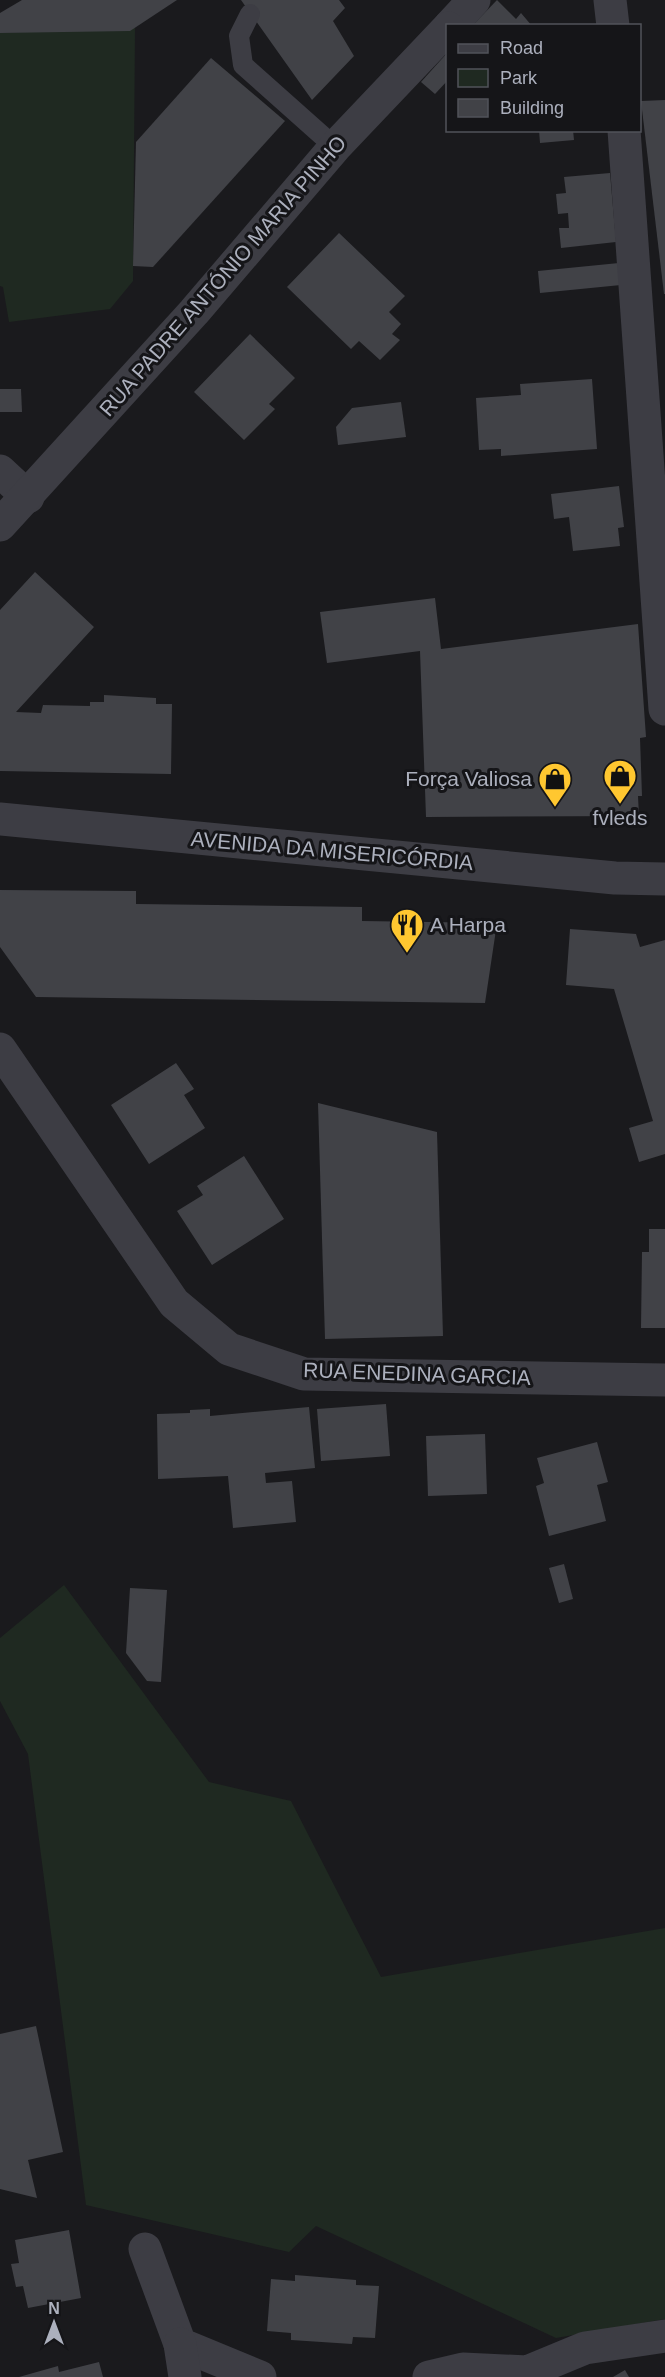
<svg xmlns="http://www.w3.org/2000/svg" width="665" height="2377" font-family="Helvetica,sans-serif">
  <rect width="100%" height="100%" fill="#1a1a1d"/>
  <g fill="#1f2921">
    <polygon points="135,27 133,281 110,309 9,322 3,287 0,286 0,33"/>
    <polygon points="64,1585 209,1782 291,1801 381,1977 665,1928 665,2319 556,2338 316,2226 289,2252 86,2205 28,1754 0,1701 0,1638"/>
  </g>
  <g fill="#414247">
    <polygon points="22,0 177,0 130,31 0,33 0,13"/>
    <polygon points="241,0 339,0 345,8 333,21 354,56 312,100"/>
    <polygon points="497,0 516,19 521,13 532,26 472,26"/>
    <polygon points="448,52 448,80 435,94 421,82"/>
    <polygon points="211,58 285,121 153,267 133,266 136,142"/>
    <polygon points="665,100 665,294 664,294 641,101"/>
    <polygon points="539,130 573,130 574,140 540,143"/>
    <polygon points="610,173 616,242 561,248 559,228 569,228 568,213 558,214 556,194 566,193 564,177"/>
    <polygon points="339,233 405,296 389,312 401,324 392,334 400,340 380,360 359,341 351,349 287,287"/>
    <polygon points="619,263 621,285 540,293 538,271"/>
    <polygon points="250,334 295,378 269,404 275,409 244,440 194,392"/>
    <polygon points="592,379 597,449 501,456 501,449 479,450 476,398 521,395 520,384"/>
    <polygon points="0,389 21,389 22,412 0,412"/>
    <polygon points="401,402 406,437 338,445 336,427 352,408"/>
    <polygon points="619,486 624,527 618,528 620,546 573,551 569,517 554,519 551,494"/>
    <polygon points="35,572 94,627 16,712 41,713 43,705 90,706 90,702 104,702 104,695 156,698 156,704 172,704 171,774 0,771 0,610"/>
    <polygon points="435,598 441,649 638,624 646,737 640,738 642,796 638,796 639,816 426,817 420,651 327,663 320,612"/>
    <polygon points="0,890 136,891 136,904 362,907 362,921 497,923 485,1003 36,997 0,947"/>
    <polygon points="570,929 636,934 640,947 665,940 665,1154 639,1162 629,1128 653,1121 614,989 566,985"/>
    <polygon points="176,1063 194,1089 184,1095 205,1128 149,1164 111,1105"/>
    <polygon points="318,1103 437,1132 443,1336 325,1339"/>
    <polygon points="244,1156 284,1219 212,1265 177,1211 203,1195 197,1186"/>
    <polygon points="649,1229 665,1229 665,1328 641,1328 642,1252 649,1252"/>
    <polygon points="386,1404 390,1456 321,1461 317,1409"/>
    <polygon points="309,1407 315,1468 265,1473 266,1483 292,1481 296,1522 233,1528 228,1476 158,1479 157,1414 190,1413 190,1410 210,1409 210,1416"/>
    <polygon points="485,1434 487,1494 428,1496 426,1436"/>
    <polygon points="597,1442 608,1482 597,1485 606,1521 549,1536 536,1486 544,1483 537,1458"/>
    <polygon points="564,1564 573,1599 559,1603 549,1568"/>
    <polygon points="130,1588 167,1590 161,1682 147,1681 126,1653"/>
    <polygon points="36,2026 63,2152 28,2160 37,2198 0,2189 0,2034"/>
    <polygon points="69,2230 81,2298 28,2308 23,2286 16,2287 11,2264 19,2263 15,2240"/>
    <polygon points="295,2275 356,2280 356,2285 379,2286 375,2338 353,2337 352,2344 291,2340 291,2333 267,2331 271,2279 295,2281"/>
    <polygon points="99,2362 103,2377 19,2377 58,2366 59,2372"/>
    <polygon points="625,2370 629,2377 613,2377"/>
  </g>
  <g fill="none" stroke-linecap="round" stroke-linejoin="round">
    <polyline stroke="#3d3d44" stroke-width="20" points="250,14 239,36 243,65 335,147"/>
    <g stroke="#3d3d44" stroke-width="33">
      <polyline points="610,0 613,26"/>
      <polyline points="450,26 474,0"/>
      <polyline points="624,130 665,709"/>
      <polyline points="0,471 28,497"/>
      <polyline points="0,525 194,312 335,147 448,28"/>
      <polyline points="0,819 615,878 665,879"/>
      <polyline points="0,1049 174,1303 229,1349 304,1374 665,1380"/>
      <polyline points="145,2249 180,2344 260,2377"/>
      <polyline points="180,2344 185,2377"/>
      <polyline points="429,2377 463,2369 527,2372 585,2348 665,2336"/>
    </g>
  </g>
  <defs>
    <g id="shop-pin" transform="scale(1.725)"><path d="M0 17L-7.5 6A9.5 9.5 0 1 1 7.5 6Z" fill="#ffc730" stroke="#151518"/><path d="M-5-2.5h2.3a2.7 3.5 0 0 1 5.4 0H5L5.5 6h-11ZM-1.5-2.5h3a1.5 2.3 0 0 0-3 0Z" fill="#111"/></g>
    <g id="restaurant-pin" transform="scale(1.725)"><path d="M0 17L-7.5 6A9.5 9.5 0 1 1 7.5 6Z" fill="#ffc730" stroke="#151518"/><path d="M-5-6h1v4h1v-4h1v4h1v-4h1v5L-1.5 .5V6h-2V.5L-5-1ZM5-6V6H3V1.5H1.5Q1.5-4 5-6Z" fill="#111"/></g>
  </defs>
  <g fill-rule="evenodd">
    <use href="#shop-pin" x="620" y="776"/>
    <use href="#shop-pin" x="555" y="779"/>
    <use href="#restaurant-pin" x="407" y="925"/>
  </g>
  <g text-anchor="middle" stroke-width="6" stroke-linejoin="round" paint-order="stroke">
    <g font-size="21" fill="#acb0bd" stroke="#151518">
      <text transform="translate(223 276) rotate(-49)" y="7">RUA PADRE ANTÓNIO MARIA PINHO</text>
      <text transform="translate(332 851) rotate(5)" y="7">AVENIDA DA MISERICÓRDIA</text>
      <text transform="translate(417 1374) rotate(2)" y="7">RUA ENEDINA GARCIA</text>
    </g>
    <g font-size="21" fill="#acb0bd" stroke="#151518" text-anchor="end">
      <text x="532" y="786">Força Valiosa</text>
      <text x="620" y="825" text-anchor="middle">fvleds</text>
      <text x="430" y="932" text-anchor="start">A Harpa</text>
    </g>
  </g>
  <rect x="446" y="24" width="195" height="108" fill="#151518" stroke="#51535a" stroke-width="1.5"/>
  <rect x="458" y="44" width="30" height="9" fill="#3d3d44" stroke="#51535a" stroke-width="1.5"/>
  <text x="500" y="54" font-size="18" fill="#acb0bd">Road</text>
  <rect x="458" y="69" width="30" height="18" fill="#1f2921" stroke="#51535a" stroke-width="1.5"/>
  <text x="500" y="84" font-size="18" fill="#acb0bd">Park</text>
  <rect x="458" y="99" width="30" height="18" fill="#414247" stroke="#51535a" stroke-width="1.5"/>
  <text x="500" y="114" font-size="18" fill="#acb0bd">Building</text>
  <g transform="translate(54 2323)" stroke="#151518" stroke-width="4.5" paint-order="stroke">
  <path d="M0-4.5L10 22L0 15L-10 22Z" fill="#acb0bd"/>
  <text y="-9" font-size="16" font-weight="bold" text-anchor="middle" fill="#acb0bd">N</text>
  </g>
</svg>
